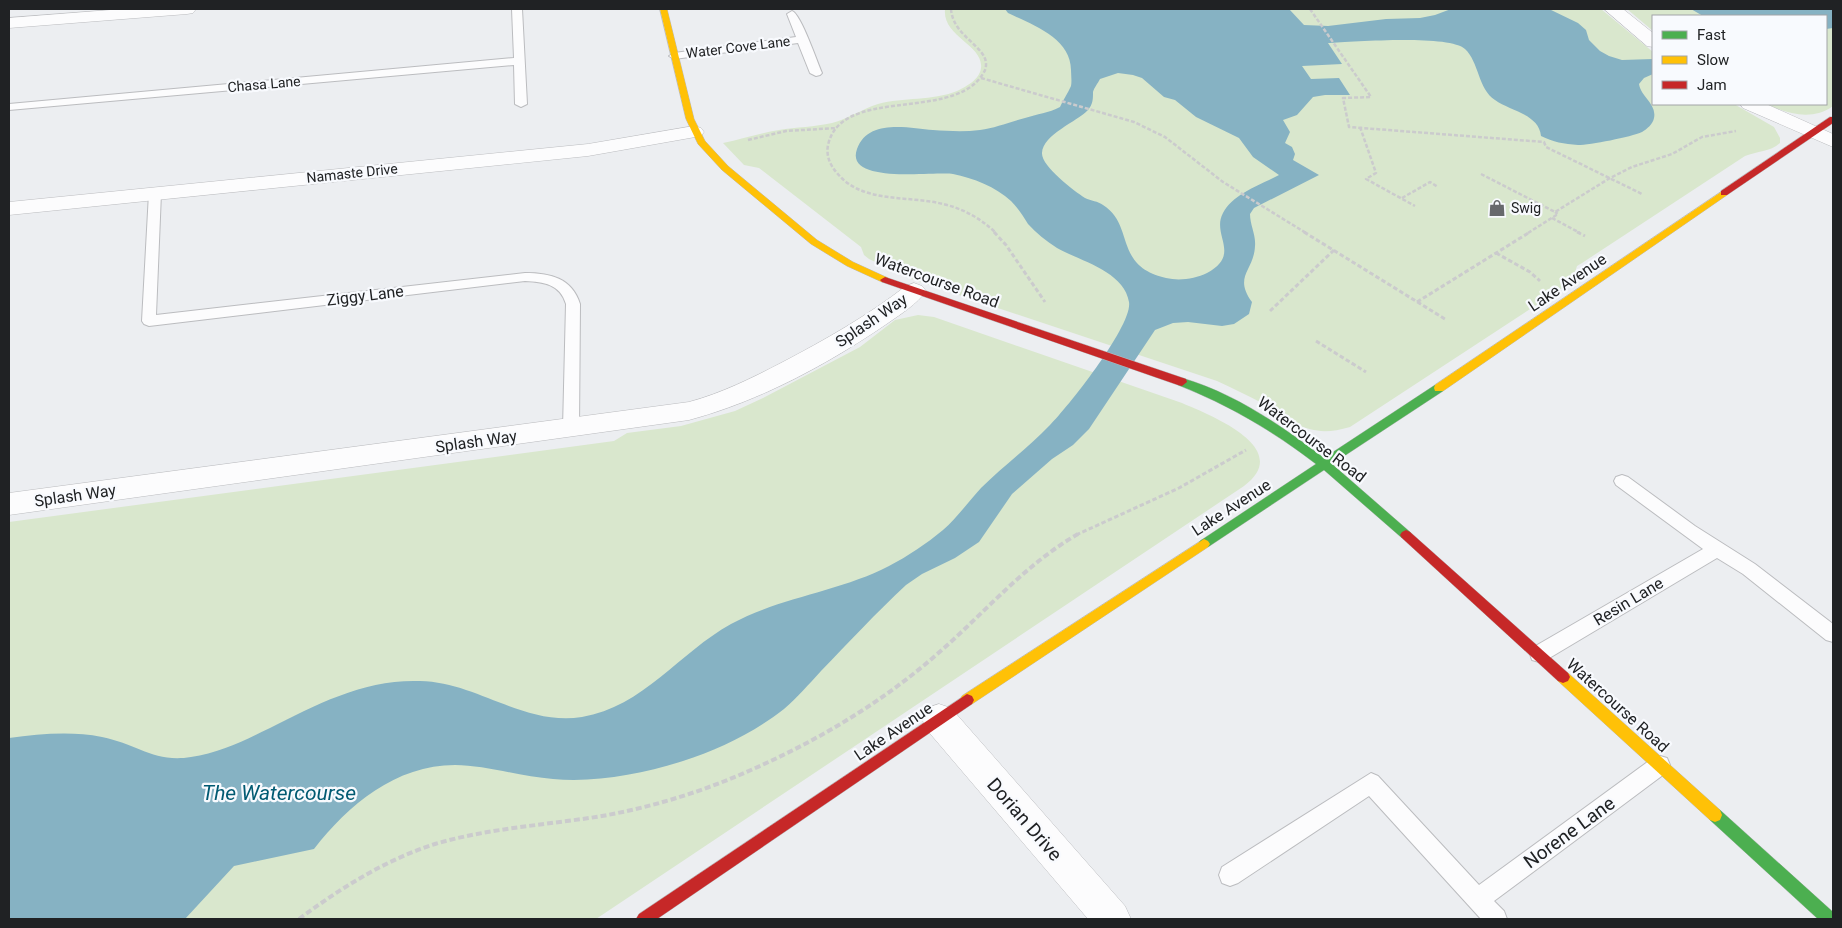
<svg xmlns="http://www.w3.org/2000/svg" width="1842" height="928" font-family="Roboto,sans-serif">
  <rect width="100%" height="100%" fill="#eceef1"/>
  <g fill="#d9e7cd">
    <path d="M945,9H1601L1653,52V104H1734L1774,127L1780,138V143C1770,152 1757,151 1745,156L1582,263L1577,266L1573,279L1570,283L1350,427C1310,439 1294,423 1262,403C1247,395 1232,388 1217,381L911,279L869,259L864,255L861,247L759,168L744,165L723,143C742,139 760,133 779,130C796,127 815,127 832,123C848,119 862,109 878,104C904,97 932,101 957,91C966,87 980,79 981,68C984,45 942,37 945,9Z"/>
    <path d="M1627,9H1833V106C1813,121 1787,114 1766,104H1826V16H1653V31Z"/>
    <path d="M918,315L934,317L1182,403C1210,415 1295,448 1244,486L596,919H9V522L614,441L627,433L681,426L735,411L763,398L860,347L895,320Z"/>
  </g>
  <g fill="#86b2c3" fill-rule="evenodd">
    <path d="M1005,9H1289L1304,25L1328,26L1386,19L1420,18L1435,15L1451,9H1549L1578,23L1586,30L1589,40L1600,51L1609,56L1622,60L1653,59V74L1644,78L1639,84C1641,97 1657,104 1654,118C1653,124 1647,129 1642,132C1631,137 1590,145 1578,145C1564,144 1553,142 1541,136C1539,114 1510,111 1495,100C1478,89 1479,62 1465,49C1449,34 1351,42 1328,43L1342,64L1302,66L1311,79L1339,78L1350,95H1325L1313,97L1297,115L1283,120L1290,132L1285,143L1292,147L1295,154L1293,160L1319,175L1254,208L1250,214C1250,225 1256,235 1255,246C1254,271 1233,276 1252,302L1249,314L1234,324L1222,326L1188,322L1173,323L1155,330L1089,429L1073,445L1052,459L1012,494L979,542L955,558L922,574L906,585C876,613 849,642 821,671C809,684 797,698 784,709C755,732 718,750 683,761C642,774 595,783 553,779C522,777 485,765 455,765C396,765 348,805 314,849L234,866L185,919H9V738C40,734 71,731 102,737C137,744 154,763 191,757C220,753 245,740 270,728C317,704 365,679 420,681C477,682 523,726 582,717C643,707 680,652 731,624C780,597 839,592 889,566C908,556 926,544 943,530C957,518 968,502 981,488C1003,466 1028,448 1050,425C1068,407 1133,325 1129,302C1124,271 1080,261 1057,248C1046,241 1036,233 1028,224C1023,216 1018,208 1011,201C996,187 973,178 953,174C936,171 844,185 857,149C868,118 909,128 933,130C948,131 964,132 980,130C995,128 1009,122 1025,118C1037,114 1049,113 1060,107C1063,100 1068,93 1071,86C1072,81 1071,75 1071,70C1071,38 1033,25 1008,13ZM1118,73L1133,75L1142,78L1164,97L1175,100L1196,117L1239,138L1253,157L1279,175C1260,185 1233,194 1223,213C1211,235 1242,254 1207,273C1195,279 1179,281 1166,278C1113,266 1135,225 1103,205C1098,201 1091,201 1085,198C1074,191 1041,166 1042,153C1043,134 1077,122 1088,110C1093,104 1093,99 1093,92C1094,88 1098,83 1100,79Z"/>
    <polygon points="1691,9 1833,9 1833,28 1826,29 1826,16 1703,16"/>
  </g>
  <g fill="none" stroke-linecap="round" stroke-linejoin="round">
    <g stroke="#bbbcbf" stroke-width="2">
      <g id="lane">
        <polygon points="512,9 522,9 527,104 521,107 515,104 514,65 9,110 9,104 514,58"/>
        <path d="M792,11C801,14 817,62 822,73L820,75L816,76L810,73L798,43L674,59L669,56L674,53L796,37L787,14Z"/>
        <path d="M155,189L161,193L156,315L525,273C550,273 572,278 580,304L579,428L577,432L571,434L565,432L563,428L566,304C560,284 544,282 525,281L149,326L144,324L142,321L149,193Z"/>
        <polygon points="1622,475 1628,477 1695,526 1755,564 1833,624 1833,642 1826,640 1743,574 1717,558 1546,660 1539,662 1532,660 1530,654 1532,648 1703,549 1616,485 1614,481 1616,477"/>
        <polygon points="1660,756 1667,758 1670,765 1667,772 1494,901 1504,911 1507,919 1481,919 1369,796 1238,883 1230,886 1222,883 1219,875 1222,867 1371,773 1378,776 1479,885 1653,758"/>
      </g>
    </g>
    <g stroke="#bbbcbf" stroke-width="1">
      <g id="street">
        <polygon points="123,9 196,9 193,13 187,14 9,28 9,18"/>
        <polygon points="1604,9 1623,9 1653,33 1653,47 1647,46"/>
        <polygon points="1740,104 1766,104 1833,134 1833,147 1743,108"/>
        <polygon points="694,126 701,128 704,132 701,136 588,156 9,215 9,202 588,144"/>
        <path d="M914,283L922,286L926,291C917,304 901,314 888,323C828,364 760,401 689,420L9,515V493L689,402C722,393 752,378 781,363C825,340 867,316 906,286Z"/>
        <polygon points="939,704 951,708 1125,906 1131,919 1088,919 927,730 922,719 927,708"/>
      </g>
    </g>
    <g stroke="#bbbcbf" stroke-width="1">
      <g id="fast">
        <path d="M1182,378C1234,393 1282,426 1324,458L1435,385H1443L1444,388L1443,391L1332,464L1410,532L1412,535L1410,538H1402L1324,470L1208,547H1200L1198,544L1200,541L1316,464C1273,431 1229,405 1178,385L1177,382L1178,379Z"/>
        <polygon points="1715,808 1720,810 1833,912 1833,919 1818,919 1710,820 1708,815 1710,810"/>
      </g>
    </g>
    <g stroke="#bbbcbf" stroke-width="1">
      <g id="slow">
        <polygon points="660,9 667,9 694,119 705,141 728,166 817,240 853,262 888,278 888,282 882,282 847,266 811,244 722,170 698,144 686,119"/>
        <polygon points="1724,190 1728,193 1727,195 1443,391 1435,391 1434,388 1435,385"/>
        <polygon points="1204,539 1208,541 1210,544 1208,547 972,704 967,706 962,704 960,700 962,696"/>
        <polygon points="1563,671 1568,673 1720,810 1722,815 1720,820 1715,822 1710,820 1558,681 1556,677 1558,673"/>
      </g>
    </g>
    <g stroke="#bbbcbf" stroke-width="1">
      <g id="jam">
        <polygon points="1830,117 1833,117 1833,123 1727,195 1721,195 1721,191"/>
        <polygon points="885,277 1186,379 1187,382 1182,386 1178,385 882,282 880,280"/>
        <polygon points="1406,530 1410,532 1568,673 1570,677 1568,681 1563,683 1558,681 1402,538 1400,535 1402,532"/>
        <polygon points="967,694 972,696 974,700 972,704 657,919 636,919 639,914"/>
      </g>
    </g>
    <g stroke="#cbcbcd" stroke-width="2.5" stroke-dasharray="4 2" stroke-linecap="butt">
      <path d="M951,9C953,37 987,46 986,65C986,70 983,74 980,78C947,120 841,87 828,145C826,156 830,165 837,173C862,204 908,195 943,204C964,209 980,218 996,233"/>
      <polyline points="1310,9 1371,97 1343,98 1349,127 1544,142 1546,147 1642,194"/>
      <polyline points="981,78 1134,122 1165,137 1223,182 1306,233"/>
      <polyline points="1360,127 1376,173 1366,179 1415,206"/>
      <polyline points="748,140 786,131 837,128"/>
      <polyline points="1481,174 1555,212 1610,178 1632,167 1672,154 1702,137 1736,131"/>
      <polyline points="1402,198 1430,182 1438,187"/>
      <polyline points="1552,218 1580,233"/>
      <polyline points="1528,233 1558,214 1555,212"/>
    </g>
    <g stroke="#cbcbcd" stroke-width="3" stroke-dasharray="4.5 2.5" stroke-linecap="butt">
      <polyline points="994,232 1006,245 1045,302"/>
      <polyline points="1304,232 1445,319"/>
      <polyline points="1577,232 1585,236"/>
      <polyline points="1496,253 1530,272 1540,281"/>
      <polyline points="1417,302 1530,232"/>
      <polyline points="1270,311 1334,250"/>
      <polyline points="1316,341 1366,372"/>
      <polyline points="1076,535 1179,488 1246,450"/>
    </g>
    <path stroke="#cbcbcd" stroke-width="4" stroke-dasharray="6 3" stroke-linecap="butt" d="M299,919C341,888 385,860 435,844C489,828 547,825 602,816C653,807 704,791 751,770C821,739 886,700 943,649C988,609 1026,564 1078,534"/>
    <use href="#lane" fill="#fcfcfd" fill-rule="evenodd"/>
    <use href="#street" fill="#fcfcfd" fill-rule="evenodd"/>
    <use href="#fast" fill="#4caf50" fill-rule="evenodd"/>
    <use href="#slow" fill="#ffc107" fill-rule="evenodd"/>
    <use href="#jam" fill="#c62828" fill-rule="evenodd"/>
  </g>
  <defs>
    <g id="shop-bare" transform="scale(1.35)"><path d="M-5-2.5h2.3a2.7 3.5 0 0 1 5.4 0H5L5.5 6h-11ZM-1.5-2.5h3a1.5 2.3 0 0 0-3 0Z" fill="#67696c" stroke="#f8fafe" stroke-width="2.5" paint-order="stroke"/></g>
  </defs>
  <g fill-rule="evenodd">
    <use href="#shop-bare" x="1497" y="208"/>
  </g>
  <g text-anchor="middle" stroke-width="4.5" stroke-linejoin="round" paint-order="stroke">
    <g font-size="14" fill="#202224" stroke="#f8fafe">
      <text transform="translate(738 47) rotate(-7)" y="5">Water Cove Lane</text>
      <text transform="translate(264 84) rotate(-5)" y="5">Chasa Lane</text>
      <text transform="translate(352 173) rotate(-6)" y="5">Namaste Drive</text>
    </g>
    <g font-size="14" fill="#202224" stroke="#f8fafe" text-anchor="start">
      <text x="1511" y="213">Swig</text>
    </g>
    <g font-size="16" fill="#202224" stroke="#f8fafe">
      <text transform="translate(937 280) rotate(20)" y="6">Watercourse Road</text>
      <text transform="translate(1567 282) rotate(-34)" y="6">Lake Avenue</text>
      <text transform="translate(365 295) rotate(-7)" y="6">Ziggy Lane</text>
      <text transform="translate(871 320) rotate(-34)" y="6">Splash Way</text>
      <text transform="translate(1312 439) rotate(37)" y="6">Watercourse Road</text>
      <text transform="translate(476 441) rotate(-8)" y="6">Splash Way</text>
      <text transform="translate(75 495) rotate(-8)" y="6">Splash Way</text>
      <text transform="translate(1231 507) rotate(-33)" y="6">Lake Avenue</text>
      <text transform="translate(1628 601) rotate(-31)" y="6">Resin Lane</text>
      <text transform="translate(1618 705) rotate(42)" y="6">Watercourse Road</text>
      <text transform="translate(893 731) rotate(-34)" y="6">Lake Avenue</text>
    </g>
    <g font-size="19" fill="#202224" stroke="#f8fafe">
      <text transform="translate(1025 819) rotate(49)" y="7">Dorian Drive</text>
      <text transform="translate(1569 832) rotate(-36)" y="7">Norene Lane</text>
    </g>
    <g font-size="21" font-style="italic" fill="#005a72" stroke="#f8fafe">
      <text x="279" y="800">The Watercourse</text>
    </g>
  </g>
  <rect width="1842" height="928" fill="none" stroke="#202224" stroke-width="20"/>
  <rect x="1652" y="15" width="175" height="90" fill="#f8fafe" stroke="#a2a4a7"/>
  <rect x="1662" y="31" width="25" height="8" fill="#4caf50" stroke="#a2a4a7"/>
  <text x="1697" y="40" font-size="15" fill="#202224">Fast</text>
  <rect x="1662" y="56" width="25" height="8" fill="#ffc107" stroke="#a2a4a7"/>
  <text x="1697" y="65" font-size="15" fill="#202224">Slow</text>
  <rect x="1662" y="81" width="25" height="8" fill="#c62828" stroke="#a2a4a7"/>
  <text x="1697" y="90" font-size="15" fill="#202224">Jam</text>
</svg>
